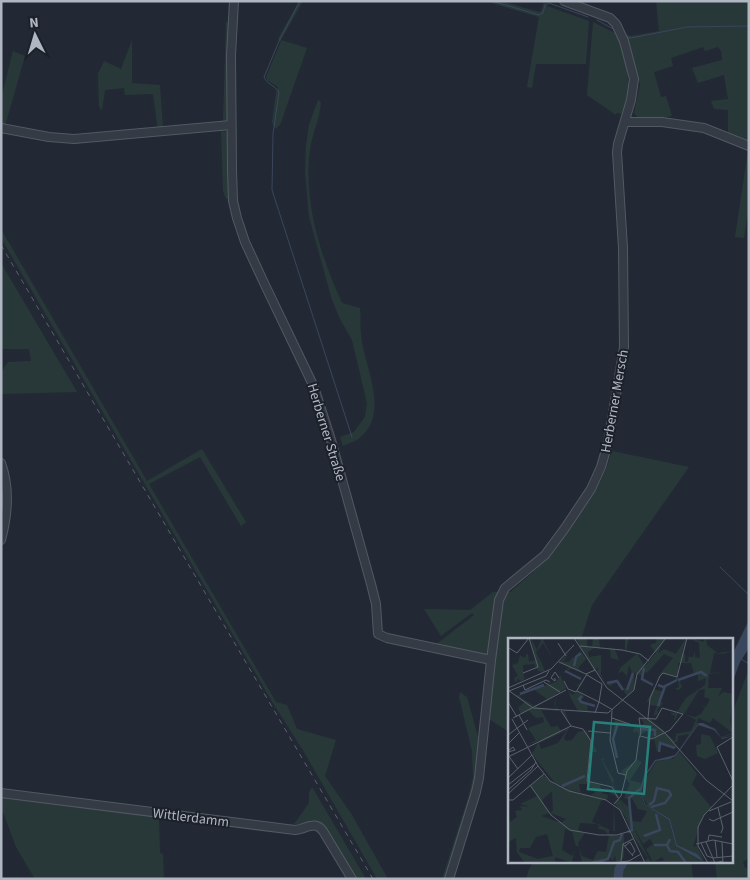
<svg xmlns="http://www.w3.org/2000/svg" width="750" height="880" font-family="'Source Sans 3',sans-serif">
  <rect width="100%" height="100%" fill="#222934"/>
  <g fill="#283839">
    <polygon points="299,1 303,1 281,40 307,48 280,125 275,129 272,122 276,92 278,87 267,80 266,77 281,41 278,39"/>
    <polygon points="484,1 501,1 539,12 541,11 544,1 547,6 589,21 586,64 536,64 532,88 527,87 539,17"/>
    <path d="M656,1H749V143L728,134V110L714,109L711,101L728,99L724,75L698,83L692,68L722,60L721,51L718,47L705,51L703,47L671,58L673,66L654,72L661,97L666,96L672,116C660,118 642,125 634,113L640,84L626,34L631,36L659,31Z"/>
    <polygon points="226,22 230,22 229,120 223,121"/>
    <path d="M593,22L617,34C628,65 632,81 623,114L616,113V115L587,95Z"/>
    <polygon points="132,40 132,83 160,85 163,129 158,130 153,94 125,95 124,88 105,90 102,110 99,107 98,74 104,61 121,69"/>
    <polygon points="13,51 25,56 5,126 1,125 1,99"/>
    <path d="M318,100L321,102C320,119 312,133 310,150C303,202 321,257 342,303L360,308C361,317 360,326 361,335C364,367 392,415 357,440C353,442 347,444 343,446L340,437L354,432L365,417L367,403L352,340L340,319L332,300L309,217L305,172L306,146L309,125Z"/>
    <polygon points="221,131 227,132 228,137 230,198 226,199 223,191"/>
    <polygon points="748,150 749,207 744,238 735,237"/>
    <polygon points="1,229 147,481 202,449 246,522 241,526 200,457 149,484 276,702 287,705 297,729 336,740 325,776 352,815 388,879 377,879 304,752 273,703 1,238"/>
    <polygon points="1,263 77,392 1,394 1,372 8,362 31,361 29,349 1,349"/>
    <polygon points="612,451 689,467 592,605 581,639 509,639 509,732 489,719 495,658 434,646 474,615 472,613 441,636 424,609 470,610 493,592 510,592 531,574 549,556 595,492 606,469"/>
    <polygon points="749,669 749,858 743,862 745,868 749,868 749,879 717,879 715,861 731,861 731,719 736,703"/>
    <polygon points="460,692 467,697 480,744 476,779 447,879 442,879 468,798 473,777 472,751 459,697"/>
    <polygon points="312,787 366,879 355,879 322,824 316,821 304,825 294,824 309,803 309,792"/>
    <polygon points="1,798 26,799 159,817 160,853 163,854 164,879 35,879 16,847 3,812 1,812"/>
    <polygon points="534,861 691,861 693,879 526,879 529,869"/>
  </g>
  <polygon fill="#39465c" points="749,620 749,648 740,662 731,686 731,657"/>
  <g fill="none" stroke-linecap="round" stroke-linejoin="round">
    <g stroke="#39465c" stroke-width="1">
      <path d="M300,1L280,39L264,77C267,84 274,85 279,92L273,134L272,190L352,437"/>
      <polyline points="492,1 539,15 543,13 545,5 549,3 588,17"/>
      <polyline points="597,20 615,30"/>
      <polyline points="627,37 631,38 687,27 749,26"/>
      <polyline points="720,567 749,595"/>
      <polyline points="741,659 749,664"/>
    </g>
    <polyline stroke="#39465c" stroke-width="9" points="618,879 619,869 624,861"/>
    <g stroke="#535963" stroke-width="10">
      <g id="minor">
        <polyline points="234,1 231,55 232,170 233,201 237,218 245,242 265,285 314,387 331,440 371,584 376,604 378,634 387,638 491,660"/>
        <polyline points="625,122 662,122 704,128 749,146"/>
        <polyline points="1,128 49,137 74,139 231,125"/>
        <path d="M1,463C10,488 8,514 1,540"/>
        <path d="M1,793L295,830C306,829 315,820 323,831L352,879"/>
        <polyline points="449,879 476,792 479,778 491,660 499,600 505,588 545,555 565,528 591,489 601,467 608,443 624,347 623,248 617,152 618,144 631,100 634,79 624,41 616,24 610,18 564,1"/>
      </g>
    </g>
    <use href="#minor" stroke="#353b45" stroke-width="8"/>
    <polyline stroke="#5a616d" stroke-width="1" stroke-dasharray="5 5" stroke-linecap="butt" points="1,245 373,879"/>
  </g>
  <g text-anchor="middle" stroke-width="4" stroke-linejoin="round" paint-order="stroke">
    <g font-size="14" fill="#b0b6c2" stroke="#1b2029">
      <text transform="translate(614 401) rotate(-80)" y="5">Herberner Mersch</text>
      <text transform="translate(327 432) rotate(73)" y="5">Herberner Straße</text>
      <text transform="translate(191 817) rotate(7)" y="5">Wittlerdamm</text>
    </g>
  </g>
  <g transform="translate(508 638)">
    <rect width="225" height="225" fill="#222934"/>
    <path d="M23,0L29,12L34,0L46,23L35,5L28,14L32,23H43H33L37,34L30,33L26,26L15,27L16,42L12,43L10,40L8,45L6,40L10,38L4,27L10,25L12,17L16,20L20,15L21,24L28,22ZM68,0H79V8L84,9L85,0H91L92,10L108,11L117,12V0H121L118,13L107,12L111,22L103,20L102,11L86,10L80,14L81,19L93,17V37L98,45L108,42L110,43L115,51L122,49L124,35L121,27L119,38L114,33L110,36L113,29L129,16L137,28L148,15L142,7L148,5L149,0H157L150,15L156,11L168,16L178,0L174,15L177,16V24H180L183,0L195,4L198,0L199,7L209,15L225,13L215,16L206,15L202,35L217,34L201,36L200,50H214L210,59L215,54L225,56L222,84L225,96L213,100L207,91L192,85L172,111L181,96L170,98V103L166,105L171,111L152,104L149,114L146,100L141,101L139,107V93L131,97L129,93L125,95L126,89L110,85L105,96L107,81L133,91L136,84L131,80H141L167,103L168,96L183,93L188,82L171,73L167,82L171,83L166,82L167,78L163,76L165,71L164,75L169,74L178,60L197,47L198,40L190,43V35L171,42L174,49L171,52L166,51L171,49L170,42L157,50L147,47L155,48L168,43V38L155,35L149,43L152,36L165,20L156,16L139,35L135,33L136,46L133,37L126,35L127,50L119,58L110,43L102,48L98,45L89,34L90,29L86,33ZM183,1L191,5L192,20L187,19V13L185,19H181ZM170,25H183L186,35L170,42ZM197,51L196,59L202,61L198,69L193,67L197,70L193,76L187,79L176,76L191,52ZM190,80L202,85L205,80L225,95L213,99L207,90L189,85ZM61,15L55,24H61L65,19L68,21L74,15L78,21L70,30L75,34L64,30L58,33L74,41L57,34L54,38L57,33L62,29L52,24ZM48,28L58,50L28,69L49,72L46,66L49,59L47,67L51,73L68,71L57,73L62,88L56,100L58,103L64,102L70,94L78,92L89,114H82L79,142L92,147L94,155L100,157L99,162L82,157L87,155L80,146H71L73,156L48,146L24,116L30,105L36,101L19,107L28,102L20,90L36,84L35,79L28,80L20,72L13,76L10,70L17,64L7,58L48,44L52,38ZM25,51L39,61L26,68L11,58ZM33,72L53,73L62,88L53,94L50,88L43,89ZM59,92L50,105L33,111L31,105ZM55,40L70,47L74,43L69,53L76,58L73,64L80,68L79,72L90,75L70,73L60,55L62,58L60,52L64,57L68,55L71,48ZM146,51L155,54L151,64L155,65L149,72L150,76L145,78L149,68L141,67V63L138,65ZM80,93L93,121L98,120L101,125L98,120L94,122L106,142L105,145L119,177L111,160L120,169V161L116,160L122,146L113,133L129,122L134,124L122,142L133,145L135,165L161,182L168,208L197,225H150L156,222L154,219L145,224L138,211L145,206L142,201L135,206L121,181L143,225L137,223L140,220L123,195H116V219L113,223H108L107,217L105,223L102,219L96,222L99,225H74L71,208H68L64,194L57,191L54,212L64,218L66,212L64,225L47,219V225L16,224L9,214L8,200L0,204V180L2,184L9,179L7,173L14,172L12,168L22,169L12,166L29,158L22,148L35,137L47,147L94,161L84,184L105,193L106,167L107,193L111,194L101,192V196L109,198L123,193L117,178L107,166L110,160L102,155L106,153L104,146L108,153ZM44,153L45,173L42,175L58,181L53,185L33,178L41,175L34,162ZM123,159L130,171L139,173L133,184L124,183L122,178ZM72,185L92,186L90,191L96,192L101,197L98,214L90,213L85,222L74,218L70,205L77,195L70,192ZM39,196L45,218L30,221L11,214L12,210H22L28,199ZM193,96L202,98L210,115L197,121L189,118L188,107L193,106ZM172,114L189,136L184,146L203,169L194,179L185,209L189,208L196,222L169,207L162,181L140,168L134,158L136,142L149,123L165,121Z" fill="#283839" fill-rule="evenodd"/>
    <path d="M191,85H195L207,91L213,100L225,98L214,101L206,92L190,87L168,118L162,121L148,123L137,139L133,154L137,166L162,181L169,207L189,216L196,224L168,208L161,182L136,166L132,151L136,138L147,122L167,117Z" fill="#39465c"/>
    <path fill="none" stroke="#39465c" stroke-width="2.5" d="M66,28L68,19L73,15M136,30L134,41L145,47M57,33L73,41M170,42L193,34L199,38M99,45L109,43L115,52M150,47L155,49L169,42M119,52L125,35M12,56L36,47M74,58L71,61L73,64L87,68M150,68L157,48M133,91L147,92V98M151,114L152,105L167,110M109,120L105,101L110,85M54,148L77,138M141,167L146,163L149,150L161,153L163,157L157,165L143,169M120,194L124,192L121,160L132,151M136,198L152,192L148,176M146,207H159L162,201M159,207L162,213L170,214L178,225M84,225L100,221L106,204L112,202L114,195"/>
    <path fill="none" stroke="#5b616d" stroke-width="1" d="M21,0L30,29M66,0L99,50L156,94L198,142L225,163M50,5L58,18M72,8L114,12L132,16L141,23M1,10L9,15L21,0M51,24L78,36L87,32M15,35L30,29M47,40V43L43,40L47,34L51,40M56,43L60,51L68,54L79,36M36,44L52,54M15,47L17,52L38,42L42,44M0,50L43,31L66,7M0,52L25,70L100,75L126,52L129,36L158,0M1,53L38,38L41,33M69,53L91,64L94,46L79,37M0,64L9,79M53,73L63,88M104,73L102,102L110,135L118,137M87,75L91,64L105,72M11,77L19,92M5,80L58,52M104,80L130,89M140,80L142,60L152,38L155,35L169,39L179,0M4,81L30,128L42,143L61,153L98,162L112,172L137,225M80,93L102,95M0,97L20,82M225,99L209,109L225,143M0,106L11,95M0,113L5,109L7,112L0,114M0,117L10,131M0,119L63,88L75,91L83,103L79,143L104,149L110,160M0,140L24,117M0,147L27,126M22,147L43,177L62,192L91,197H109L122,193M0,152L23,132L28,124M0,156L30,128M0,162H5L36,136M106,166L113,158L119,133L128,122L131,100L133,95L131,80L148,81L154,70L175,76L162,92L144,101L132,98M210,170L215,190L213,195M201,173L223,164M201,181L205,183L225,174M207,202L209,219M200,203L201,197L214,199M198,204L207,225L215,223M214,204L215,225M193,205L199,218L205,220M115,206L125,218M188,206L205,202L225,206M117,208L122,204L125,209L127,213L124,217M205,220L225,218M113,223L115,206L125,201M101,225L121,223L133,216M200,225L190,208V189L196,177L225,147"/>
    <path fill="#27807b" fill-opacity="0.15" stroke="#27807b" stroke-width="2.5" d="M86,84L142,89L136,156L80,151Z"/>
    <rect width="225" height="225" fill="none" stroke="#b0b6c2" stroke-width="2.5"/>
  </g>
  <rect width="750" height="880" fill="none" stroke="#b0b6c2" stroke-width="5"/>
  <g transform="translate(35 35) rotate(355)" stroke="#1b2029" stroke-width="4" paint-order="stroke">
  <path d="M0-4L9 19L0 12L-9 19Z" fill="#b0b6c2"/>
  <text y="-8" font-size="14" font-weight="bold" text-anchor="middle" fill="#b0b6c2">N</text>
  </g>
</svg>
